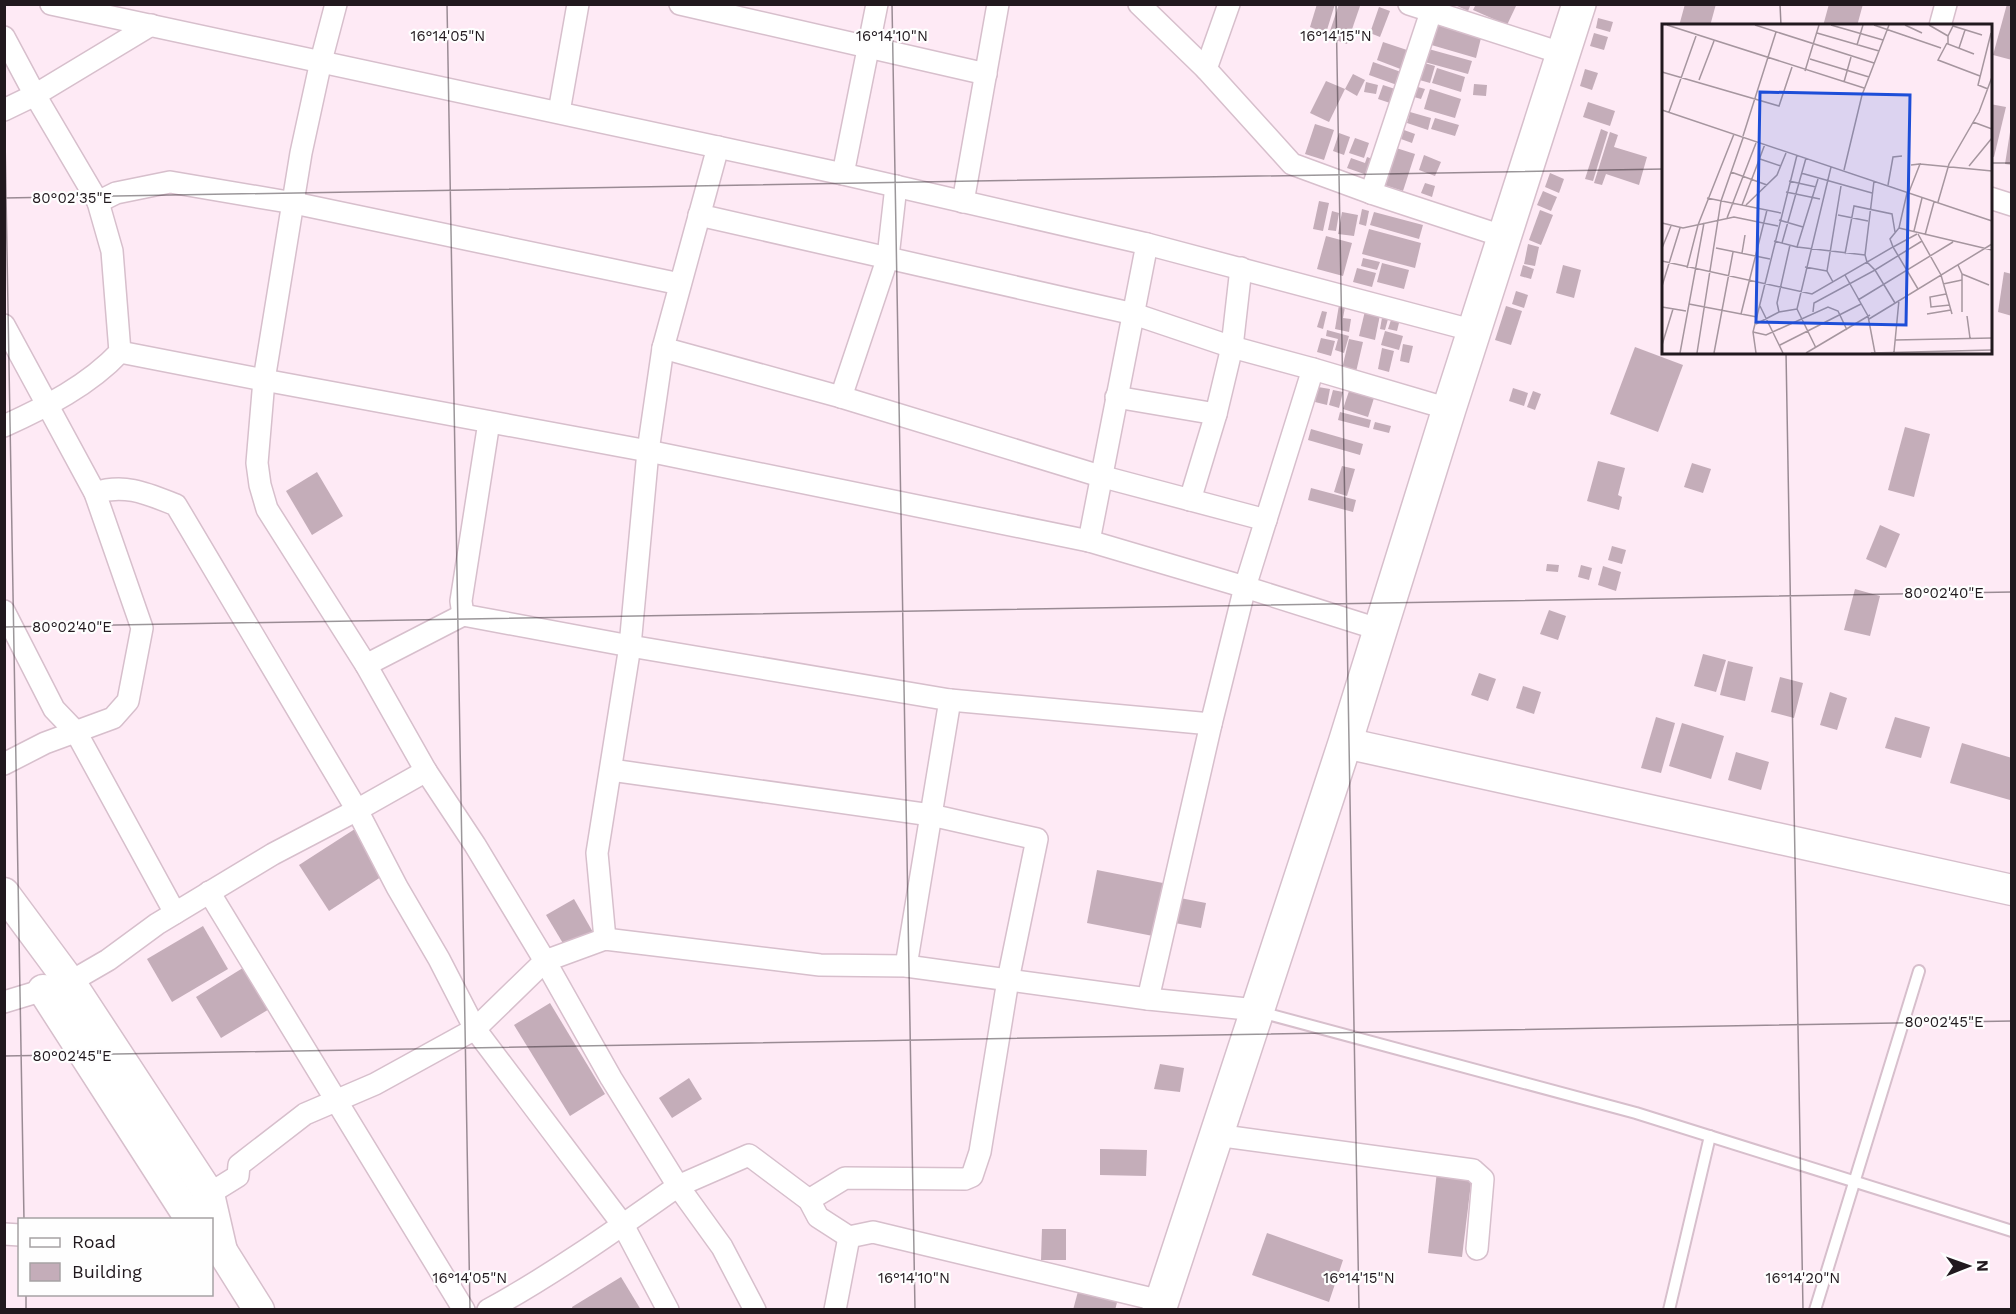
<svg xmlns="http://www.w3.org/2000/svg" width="2016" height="1314" font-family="'Work Sans',sans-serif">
  <rect width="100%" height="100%" fill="#feeaf5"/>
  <g fill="#c4adb9">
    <polygon points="1317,4 1335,4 1326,33 1310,27"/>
    <polygon points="1339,4 1360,6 1347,44 1328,37"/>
    <polygon points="1457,4 1471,4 1468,11 1457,6"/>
    <polygon points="1476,4 1513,4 1516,6 1507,25 1473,10"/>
    <polygon points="1685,4 1716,4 1710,26 1679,26"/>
    <polygon points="1829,4 1863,4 1857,26 1823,26"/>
    <polygon points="2007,4 2012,4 2012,60 1993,55"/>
    <polygon points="1379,7 1390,11 1380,37 1370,33"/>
    <polygon points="1598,18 1613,22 1610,32 1596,28"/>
    <polygon points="1435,21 1482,34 1476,58 1428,44"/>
    <polygon points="1594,33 1608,37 1604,50 1590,46"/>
    <polygon points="1383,42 1410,51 1403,70 1377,60"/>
    <polygon points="1425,48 1472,61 1468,74 1421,61"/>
    <polygon points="1373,62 1401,72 1397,85 1369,75"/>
    <polygon points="1421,62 1435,66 1430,83 1416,79"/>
    <polygon points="1437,68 1465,77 1461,92 1432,83"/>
    <polygon points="1585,69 1598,73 1592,90 1580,86"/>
    <polygon points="1353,74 1365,80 1357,96 1345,89"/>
    <polygon points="1326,81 1345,89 1329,122 1310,113"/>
    <polygon points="1366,82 1378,85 1376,94 1364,92"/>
    <polygon points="1474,84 1487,85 1486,96 1473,95"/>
    <polygon points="1383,85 1398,90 1393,104 1378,99"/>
    <polygon points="1418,87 1425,89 1421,99 1414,97"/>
    <polygon points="1430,89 1461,99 1455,118 1424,109"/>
    <polygon points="1588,102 1615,111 1610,126 1583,117"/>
    <polygon points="1990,104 2006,107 1994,157 1990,156"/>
    <polygon points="1410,112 1431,118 1428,130 1407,123"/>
    <polygon points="1435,118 1459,125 1455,136 1431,129"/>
    <polygon points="1315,124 1334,130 1324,160 1305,154"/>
    <polygon points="1601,129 1608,132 1593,181 1585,179"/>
    <polygon points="1404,130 1415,134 1412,143 1401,139"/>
    <polygon points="1610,132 1618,135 1614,147 1647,157 1639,185 1606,174 1602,185 1594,183"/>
    <polygon points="2010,132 2012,132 2012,165 2005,164"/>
    <polygon points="1339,133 1350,137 1344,155 1333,151"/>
    <polygon points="1355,138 1369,143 1364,158 1349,153"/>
    <polygon points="1393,147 1415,154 1403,191 1381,184"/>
    <polygon points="1424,155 1441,162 1435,176 1419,170"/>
    <polygon points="1367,157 1375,160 1370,176 1347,168 1351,158 1365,163"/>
    <polygon points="1550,173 1564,179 1559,193 1545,187"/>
    <polygon points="1425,183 1435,186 1432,197 1421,193"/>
    <polygon points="1543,191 1557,197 1551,211 1537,205"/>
    <polygon points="1319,201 1329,203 1323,231 1313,229"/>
    <polygon points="1362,209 1369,211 1366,226 1359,224"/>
    <polygon points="1540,210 1553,215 1541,245 1529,240"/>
    <polygon points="1332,211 1339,213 1336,231 1328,230"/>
    <polygon points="1342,212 1358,215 1354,236 1338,234"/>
    <polygon points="1374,212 1423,225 1419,239 1370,225"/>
    <polygon points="1369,229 1421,243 1415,268 1362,254"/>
    <polygon points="1326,236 1352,243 1343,276 1317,269"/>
    <polygon points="1528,244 1539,247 1535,266 1524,264"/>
    <polygon points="1363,258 1380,262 1377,270 1361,266"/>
    <polygon points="1382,263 1409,270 1404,289 1377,282"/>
    <polygon points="1523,265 1534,269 1531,279 1520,276"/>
    <polygon points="1563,265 1581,270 1574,298 1556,293"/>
    <polygon points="1357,268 1376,273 1372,287 1353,282"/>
    <polygon points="2004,272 2012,274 2012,316 1998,312"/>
    <polygon points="1516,291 1528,295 1524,308 1512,304"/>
    <polygon points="1339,305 1345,307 1343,318 1351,319 1349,332 1335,329"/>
    <polygon points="1506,306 1522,311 1511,345 1495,340"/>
    <polygon points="1322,311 1327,312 1323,329 1317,327"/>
    <polygon points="1365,311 1380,315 1375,340 1359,336"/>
    <polygon points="1392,317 1400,319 1397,331 1388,329"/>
    <polygon points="1382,318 1388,319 1385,330 1380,329"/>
    <polygon points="1327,330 1349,336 1344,353 1335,350 1338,339 1326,336"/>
    <polygon points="1385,331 1403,336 1399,350 1381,345"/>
    <polygon points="1321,338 1335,341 1331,356 1317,352"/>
    <polygon points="1349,339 1363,342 1356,372 1342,369"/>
    <polygon points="1403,344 1413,346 1409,363 1400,361"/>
    <polygon points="1635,347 1683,365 1658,432 1610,414"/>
    <polygon points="1382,348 1394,351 1389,372 1378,369"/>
    <polygon points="1318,387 1330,389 1327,405 1315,402"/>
    <polygon points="1513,388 1528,393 1524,406 1509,401"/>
    <polygon points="1333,390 1343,392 1339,408 1329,405"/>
    <polygon points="1349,391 1374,398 1368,417 1343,409"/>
    <polygon points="1533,391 1541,394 1535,410 1527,407"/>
    <polygon points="1340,412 1371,420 1369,428 1338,420"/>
    <polygon points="1375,422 1391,426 1389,433 1373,429"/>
    <polygon points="1905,427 1930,434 1914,497 1888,490"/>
    <polygon points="1311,429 1363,444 1360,455 1308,440"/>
    <polygon points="1598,461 1625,468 1618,495 1622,497 1619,510 1587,501"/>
    <polygon points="1692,463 1711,469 1703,493 1684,487"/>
    <polygon points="1342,466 1355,469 1347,496 1334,492"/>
    <polygon points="317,472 343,516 312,535 286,491"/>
    <polygon points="1311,488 1356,500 1353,512 1308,500"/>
    <polygon points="1880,525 1900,534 1886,568 1866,559"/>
    <polygon points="1612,546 1626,550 1622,564 1608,560"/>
    <polygon points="1547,564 1559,565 1558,572 1546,571"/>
    <polygon points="1581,565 1592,568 1589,580 1578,577"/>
    <polygon points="1603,566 1621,572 1616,591 1598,585"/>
    <polygon points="1855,589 1880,596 1870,636 1844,630"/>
    <polygon points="1549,610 1566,616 1558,640 1540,634"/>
    <polygon points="1703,654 1726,660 1716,692 1694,686"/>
    <polygon points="1728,661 1753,667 1745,701 1720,695"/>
    <polygon points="1479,673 1496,679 1488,701 1471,695"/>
    <polygon points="1780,677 1803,683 1794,718 1771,712"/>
    <polygon points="1523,686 1541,692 1534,714 1516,708"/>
    <polygon points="1830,692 1847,698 1837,730 1820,725"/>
    <polygon points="1656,717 1675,723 1661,773 1641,768"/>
    <polygon points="1895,717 1930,727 1921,758 1885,748"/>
    <polygon points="1682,723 1724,736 1711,779 1669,766"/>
    <polygon points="1962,743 2012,758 2012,794 2010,800 1950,783"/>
    <polygon points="1736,752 1769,762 1761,790 1728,780"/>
    <polygon points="358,827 387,873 329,911 299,865"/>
    <polygon points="1097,870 1168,884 1158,937 1087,923"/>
    <polygon points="1180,898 1206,903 1201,928 1175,923"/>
    <polygon points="574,899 594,934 567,950 546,915"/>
    <polygon points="203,926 228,969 172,1002 147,959"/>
    <polygon points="246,966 271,1008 221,1038 196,997"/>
    <polygon points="550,1003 605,1094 570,1116 514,1025"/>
    <polygon points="1160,1064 1184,1068 1180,1092 1154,1089"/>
    <polygon points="689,1078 702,1099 672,1118 659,1098"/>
    <polygon points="1100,1149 1147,1150 1146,1176 1100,1175"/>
    <polygon points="1437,1171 1472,1175 1462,1257 1428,1253"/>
    <polygon points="1042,1229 1066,1229 1066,1260 1041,1260"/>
    <polygon points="1267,1233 1343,1260 1329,1302 1252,1275"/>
    <polygon points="621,1277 641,1310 573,1310 572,1307"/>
    <polygon points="1080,1284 1119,1295 1115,1310 1073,1310"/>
  </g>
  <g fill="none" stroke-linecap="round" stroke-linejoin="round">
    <g stroke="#d7bfcc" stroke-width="14">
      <g id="lane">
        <polyline points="1260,1012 1636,1113 2012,1231"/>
        <polyline points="1669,1310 1710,1136"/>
        <polyline points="1815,1310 1919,971"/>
      </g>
    </g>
    <g stroke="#d7bfcc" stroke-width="24">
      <g id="street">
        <polyline points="51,4 843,174 1147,244 1475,331"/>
        <polyline points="336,4 321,61 301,153 264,380 257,463 260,485 267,509 366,665 426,771 475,845 545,961 611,1078 678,1186 749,1155 809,1200 818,1217 849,1237 873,1232 1161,1301"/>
        <polyline points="680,4 986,74"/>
        <polyline points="1139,4 1206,69 1292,164 1371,193 1505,237"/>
        <polyline points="1409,4 1564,54"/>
        <polyline points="1940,26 1946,4"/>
        <path d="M4,37L35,95L98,202L112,251L120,352C89,385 46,407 4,426"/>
        <polyline points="1206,69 1229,4"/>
        <polyline points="4,110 35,95 151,25"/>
        <polyline points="559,112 578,4"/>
        <polyline points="718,147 663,348 841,397 1100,476 1266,520"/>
        <polyline points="843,174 877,4"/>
        <polyline points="1371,193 1431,12"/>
        <polyline points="1990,198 2012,205"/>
        <polyline points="98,202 116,193 170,182 294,203 680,284"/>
        <polyline points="963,202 998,4"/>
        <polyline points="699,215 1134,314 1232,347 1313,369 1449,409"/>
        <polyline points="4,325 95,493 142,628 128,701 113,718 45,743 4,764"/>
        <polyline points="120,352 264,380 648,451 1089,541 1245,587 1381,630"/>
        <polyline points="841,397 888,257 896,186"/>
        <polyline points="1116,397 1216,414"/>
        <path d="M95,493C125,483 148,494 176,505L357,810L397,887L439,959L475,1029L375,1084L305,1114L239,1165L238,1176L209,1194L200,1203"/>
        <polyline points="1190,500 1216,414 1232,347 1241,268"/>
        <polyline points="1089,541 1147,244"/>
        <polyline points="4,611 54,709 76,732 175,913"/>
        <polyline points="463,615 461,601 489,422"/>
        <polyline points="366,665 463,615 630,646 950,700 1211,724"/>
        <polyline points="611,770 931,815 1037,839 1008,980 980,1152 972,1176 965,1179 845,1178 809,1200"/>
        <polyline points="209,892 464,1310"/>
        <polyline points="605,939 597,853 630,646 648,451 663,348"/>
        <polyline points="906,966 950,700"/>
        <polyline points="1148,999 1211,724 1245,587 1313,369"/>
        <polyline points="4,1002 70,982 108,960 157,924 273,854 357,810 426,771"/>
        <polyline points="1216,1135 1473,1170 1483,1179 1477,1249"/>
        <polyline points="4,1234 20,1235"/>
        <path d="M488,1310C554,1274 617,1229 678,1186L722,1247L755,1310"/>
        <polyline points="668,1310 623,1225 475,1029 545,961 605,939 820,965 906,966 1148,999 1257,1010 1257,1012"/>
        <polyline points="835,1310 849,1237"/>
      </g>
    </g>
    <g stroke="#d7bfcc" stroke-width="33">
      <g id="secondary">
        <polyline points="1345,743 2012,890"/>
        <polyline points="4,893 70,982 209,1194 222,1251"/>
        <polyline points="43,990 191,1220"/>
        <polyline points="212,1240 222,1251 259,1310"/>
      </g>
    </g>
    <g stroke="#d7bfcc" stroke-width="36">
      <polyline id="highway" points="1159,1310 1345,743 1449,409 1579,4"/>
    </g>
    <use href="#lane" stroke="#fff" stroke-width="10"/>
    <use href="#street" stroke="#fff" stroke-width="21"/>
    <use href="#secondary" stroke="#fff" stroke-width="30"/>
    <use href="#highway" stroke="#fff" stroke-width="33"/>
  </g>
  <path fill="none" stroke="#21191e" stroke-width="1.5" stroke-opacity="0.45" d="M447,4L470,1310M892,4L915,1310M1336,4L1359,1310M1780,4L1781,26M4,80L24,1220M1990,163H2012M4,198L1664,169M1786,352L1803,1310M4,627L2012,592M4,1056L2012,1021M26,1294V1310"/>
  <g transform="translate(1662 24)">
    <rect width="330" height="330" fill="#feeaf5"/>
    <path fill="none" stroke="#a6969f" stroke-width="1.5" d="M5,1L202,64M93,1L212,39M169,1L221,16M212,1L279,24M243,1L260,9M267,1L286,12M155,9L217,27M285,19L276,36L318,52M195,21L201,1M297,24L303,6M312,30L286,20V12L291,2L320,11M148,35L207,53M143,47L157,1M0,48L117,82L130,43M37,56L52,17M182,58L189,33M326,65L316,61L329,9M0,86L330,197M7,88L34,12M311,98L330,105M81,112L114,8M98,135L119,142M258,140L330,147M307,142L330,114M182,146L200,71L227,1M69,148L105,161M139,149L210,169M127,157L154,163M212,157L203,231L205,238L213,246L260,217M226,161L231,133L240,132M124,168L158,175M247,168L258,140L249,141M45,174L119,189M276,178L287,140L317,88L330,53M80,181L103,120M84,181L115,151L124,129M176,191L206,197M65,194L94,119M117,196L141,203M0,199L21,204L72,193L116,202M237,204L330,226M252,207L260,174M255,210L231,223L256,265M256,210L279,251L290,290M263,211L272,178M112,217L135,223L156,155M120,219L144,134M135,223L203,231M0,224L9,202M54,224L108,235M80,229L83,211M183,230L192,182L230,190L233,208M0,237L150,270L231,223L228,215L237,204L245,169M296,241L300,250V288M143,243L165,247M25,244L36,201L72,110M300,250L327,261M183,251L206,292L213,329M171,258L165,247L179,162M281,260L300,256M0,262L18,204M284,270L268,273L269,283L288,281M196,276L291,218M27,280L95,293M98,282L121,329M0,283L24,287M117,288L115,279L128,221M151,288L152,279L213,246L233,279M79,290L105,186M265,290L289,286M305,292L308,314M207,295L330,220M94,300L117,288L135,285M91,308L104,311L166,283L176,287L185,306M233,316L330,314M0,321L11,285M118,321L199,280M154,324L135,285L169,143M232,328L237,276M18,329L42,199M35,329L59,177L81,114M52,329L71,228M94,329L91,308L135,131M144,329L208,291M209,329L330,326"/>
    <path fill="#1d4ed8" fill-opacity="0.15" stroke="#1d4ed8" stroke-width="3" d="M98,68L248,71L244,301L94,298Z"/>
    <rect width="330" height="330" fill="none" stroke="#21191e" stroke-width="3"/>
  </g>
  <g font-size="15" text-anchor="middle" fill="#21191e" stroke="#fefefe" stroke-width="4.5" stroke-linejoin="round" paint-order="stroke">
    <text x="448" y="41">16°14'05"N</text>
    <text x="892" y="41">16°14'10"N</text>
    <text x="1336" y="41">16°14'15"N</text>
    <text x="72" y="203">80°02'35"E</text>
    <text x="1944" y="598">80°02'40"E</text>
    <text x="72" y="632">80°02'40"E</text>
    <text x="1944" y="1027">80°02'45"E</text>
    <text x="72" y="1061">80°02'45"E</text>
    <text x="470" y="1283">16°14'05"N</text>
    <text x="914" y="1283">16°14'10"N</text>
    <text x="1359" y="1283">16°14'15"N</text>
    <text x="1803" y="1283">16°14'20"N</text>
  </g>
  <rect width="2016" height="1314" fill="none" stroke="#21191e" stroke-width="12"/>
  <rect x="18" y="1218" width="195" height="78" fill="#fefefe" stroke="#a6a2a4" stroke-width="1.5"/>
  <rect x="30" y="1238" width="30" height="9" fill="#ffffff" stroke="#a6a2a4" stroke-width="1.5"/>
  <text x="72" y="1248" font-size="18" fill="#21191e">Road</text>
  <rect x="30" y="1263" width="30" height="18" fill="#c4adb9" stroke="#a6a2a4" stroke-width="1.5"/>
  <text x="72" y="1278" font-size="18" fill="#21191e">Building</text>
  <g transform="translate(1968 1266) rotate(89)" stroke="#fefefe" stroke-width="4.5" paint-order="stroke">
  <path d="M0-4.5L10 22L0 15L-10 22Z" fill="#21191e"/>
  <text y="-9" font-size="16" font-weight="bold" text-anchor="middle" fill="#21191e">N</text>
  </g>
</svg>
